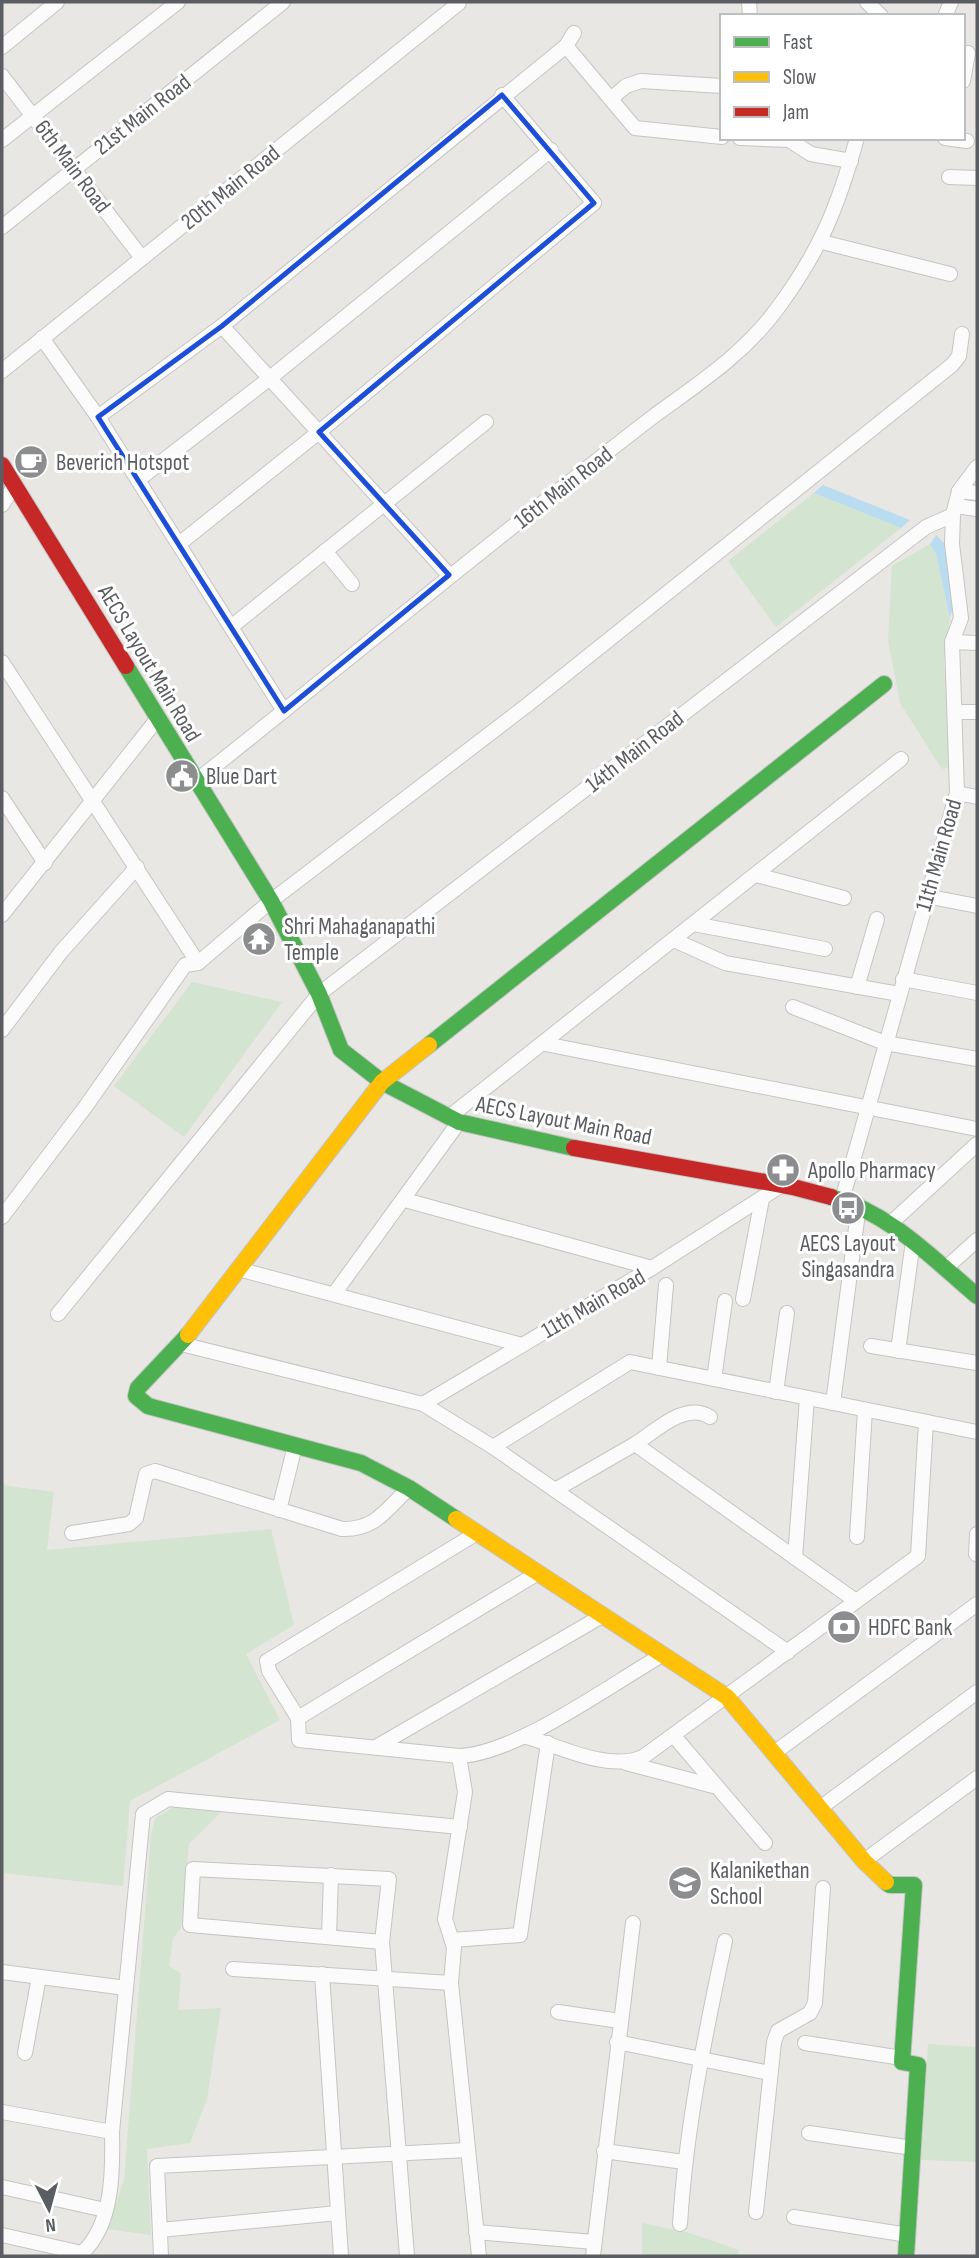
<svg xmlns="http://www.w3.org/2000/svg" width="979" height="2258" font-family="'Sofia Sans Condensed',sans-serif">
  <rect width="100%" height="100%" fill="#e9e7e3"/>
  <g fill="#d3e4d0">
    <polygon points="814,493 901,528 776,627 728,561"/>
    <polygon points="930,544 936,554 950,617 944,660 950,767 942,769 900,703 888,640 892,566"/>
    <polygon points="192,982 282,1002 184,1137 114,1086"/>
    <polygon points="2,1485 54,1492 47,1550 271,1529 294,1625 246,1654 280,1720 130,1801 123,1886 2,1873"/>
    <polygon points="175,1806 221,1812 189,1844 181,1928 173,1938 169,1966 181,1974 178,2010 221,2008 207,2099 190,2143 147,2149 151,2235 107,2229 124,2180 151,1835 155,1818"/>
    <polygon points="928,2044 977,2047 977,2162 921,2160"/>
    <polygon points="642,2223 690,2233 739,2250 738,2256 642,2256"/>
  </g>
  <g fill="#badcf1">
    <polygon points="823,485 910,520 901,528 814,493"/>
    <polygon points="936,535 945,544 956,599 950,617 936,554 930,544"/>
  </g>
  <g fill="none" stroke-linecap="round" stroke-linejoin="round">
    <g stroke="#c5c5c4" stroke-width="16">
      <g id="street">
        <polyline points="749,2 750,16"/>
        <polyline points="867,2 881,16"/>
        <polyline points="945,16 951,2"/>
        <polyline points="566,46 635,128 722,137"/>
        <polyline points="2,47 57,2"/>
        <polyline points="2,76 142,258"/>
        <polyline points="963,81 968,53"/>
        <polyline points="612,98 626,86 641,81 722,86"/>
        <polyline points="740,138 789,140 811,154 851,161"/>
        <polyline points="945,138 967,141"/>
        <polyline points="2,140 178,2"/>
        <polyline points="949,177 977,178"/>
        <polyline points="2,227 283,2"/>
        <polyline points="822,242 950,274"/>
        <polyline points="222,326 449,575"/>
        <polyline points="42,338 98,417 284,711"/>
        <polyline points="2,371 459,3"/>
        <polyline points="98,417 222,326 566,46 574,33"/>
        <polyline points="138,480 270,378 551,150"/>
        <polyline points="959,491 977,493"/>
        <polyline points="2,505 14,486"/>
        <polyline points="956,506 977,509"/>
        <polyline points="179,544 319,432 594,203 502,95"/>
        <polyline points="325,551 352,584"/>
        <polyline points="231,627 486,422"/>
        <polyline points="952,642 977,643"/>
        <polyline points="2,662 198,963"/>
        <polyline points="956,712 977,712"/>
        <path d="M196,781C320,683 442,581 567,484C596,461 625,438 654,416C699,383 744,354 777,309C820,251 838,207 857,138"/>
        <polyline points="957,793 977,797"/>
        <polyline points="2,798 45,863"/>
        <polyline points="756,875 844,898"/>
        <polyline points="926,896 977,906"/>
        <polyline points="2,915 158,718"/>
        <polyline points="694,924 825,949"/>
        <polyline points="674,940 725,963 899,994"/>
        <polyline points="903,979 977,993"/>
        <polyline points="857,987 877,919"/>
        <polyline points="793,1007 885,1043 977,1059"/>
        <polyline points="2,1030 61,952 137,867"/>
        <polyline points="545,1044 977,1129"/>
        <polyline points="449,1117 901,759"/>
        <polyline points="405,1200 652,1268"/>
        <polyline points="842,1200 957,793 952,642 961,618 952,544 953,515 959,491 977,467"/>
        <polyline points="2,1217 86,1106 185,965 198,963 271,901 526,706 952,365 959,356 962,334"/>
        <polyline points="891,1223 977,1144"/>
        <polyline points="947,1267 977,1240"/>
        <polyline points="238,1269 522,1345"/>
        <polyline points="334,1294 459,1122"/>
        <polyline points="743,1299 762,1199"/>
        <polyline points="58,1314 319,994 926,527 953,515"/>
        <polyline points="181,1344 423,1404 493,1447 788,1652"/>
        <polyline points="871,1346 977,1363"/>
        <polyline points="898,1351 913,1241"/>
        <polyline points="659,1368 666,1285"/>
        <polyline points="714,1379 725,1301"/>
        <polyline points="776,1392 787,1313"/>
        <polyline points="833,1403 859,1205"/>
        <polyline points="423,1404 652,1268 782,1185"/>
        <path d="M635,1444C656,1431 685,1401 710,1417"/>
        <polyline points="493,1447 630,1362 977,1432"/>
        <polyline points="555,1490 635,1444 856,1601"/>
        <polyline points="279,1510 295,1446"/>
        <path d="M72,1533L129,1524L136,1518L146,1474L155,1471L342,1529C375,1530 386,1510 409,1488"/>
        <polyline points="857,1537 865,1410"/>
        <polyline points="976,1554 977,1534"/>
        <polyline points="795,1558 807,1398"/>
        <path d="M538,1573L298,1718L299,1740L459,1756C516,1754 610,1685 662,1655"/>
        <polyline points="298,1718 269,1671 267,1661 477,1533"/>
        <path d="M524,1736C559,1746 608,1772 643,1757L918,1556L926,1422"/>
        <polyline points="674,1736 765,1843"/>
        <polyline points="376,1747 602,1616"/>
        <polyline points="774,1753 977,1604"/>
        <polyline points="459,1756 465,1792 445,1919 454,1947 451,1983 479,2256"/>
        <polyline points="626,1763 717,1787"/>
        <polyline points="820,1808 977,1692"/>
        <polyline points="864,1861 977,1778"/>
        <polyline points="329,1937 331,1875"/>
        <polyline points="452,1940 520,1935 548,1743"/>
        <polyline points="382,1942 190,1925 193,1869 389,1879 382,1942 407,2256"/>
        <polyline points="233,1969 451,1983"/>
        <polyline points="2,1972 126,1988"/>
        <polyline points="322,1974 341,2256"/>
        <polyline points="558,2012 620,2021"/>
        <polyline points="617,2042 770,2073"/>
        <polyline points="805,2043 902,2058"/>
        <polyline points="25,2053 39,1977"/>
        <polyline points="2,2112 112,2132"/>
        <polyline points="809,2133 913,2148"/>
        <polyline points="604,2151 684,2162"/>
        <polyline points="2,2187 105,2210"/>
        <polyline points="756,2212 774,2042 778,2031 810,2013 815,2003 823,1888"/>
        <polyline points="794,2217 908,2235"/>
        <path d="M680,2224C686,2128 705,2035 725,1941"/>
        <polyline points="160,2230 338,2213"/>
        <polyline points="476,2232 594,2242"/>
        <path d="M2,2235L82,2253C113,2225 113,2171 112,2132L143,1814L168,1799L460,1827"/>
        <polyline points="161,2256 157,2166 467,2150"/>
        <polyline points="593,2256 633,1923"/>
      </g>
    </g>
    <g stroke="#c4c4c4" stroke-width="18">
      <g id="fast">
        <polyline points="126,666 271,901 319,994 341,1050 382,1082 459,1122 574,1148"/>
        <polyline points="429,1045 884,684"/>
        <path d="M831,1197C890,1213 931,1257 977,1296"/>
        <polyline points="188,1335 138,1388 136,1396 148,1406 361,1463 409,1488 456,1519"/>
        <polyline points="886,1882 890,1885 914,1885 902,2062 918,2065 906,2256"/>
      </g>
    </g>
    <g stroke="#c4c4c4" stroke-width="18">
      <g id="slow">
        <polyline points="188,1335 382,1082 429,1045"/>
        <polyline points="456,1519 727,1697 864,1861 886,1882"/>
      </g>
    </g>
    <g stroke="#c4c4c4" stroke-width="18">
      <g id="jam">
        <polyline points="2,465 126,666"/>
        <polyline points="574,1148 793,1187 831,1197"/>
      </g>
    </g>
    <use href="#street" stroke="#fcfbfb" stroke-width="14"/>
    <use href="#fast" stroke="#4caf50" stroke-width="16"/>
    <use href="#slow" stroke="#ffc107" stroke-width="16"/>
    <use href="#jam" stroke="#c62828" stroke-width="16"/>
  </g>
  <path fill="none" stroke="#1d4ed8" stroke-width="5" stroke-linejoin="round" d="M502,95L594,203L319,432L449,575L284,711L98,417L222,326Z"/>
  <defs>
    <g id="cafe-disc" transform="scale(1.75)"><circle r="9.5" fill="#8c8d8e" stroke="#fff"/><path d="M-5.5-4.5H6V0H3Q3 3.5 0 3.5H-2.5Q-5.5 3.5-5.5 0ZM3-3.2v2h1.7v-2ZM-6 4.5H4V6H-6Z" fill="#fff"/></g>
    <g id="civic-disc" transform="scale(1.75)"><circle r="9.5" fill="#8c8d8e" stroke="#fff"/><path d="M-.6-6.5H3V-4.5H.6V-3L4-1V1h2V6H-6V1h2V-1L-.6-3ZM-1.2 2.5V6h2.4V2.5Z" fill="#fff"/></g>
    <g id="temple-disc" transform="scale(1.75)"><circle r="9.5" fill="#8c8d8e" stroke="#fff"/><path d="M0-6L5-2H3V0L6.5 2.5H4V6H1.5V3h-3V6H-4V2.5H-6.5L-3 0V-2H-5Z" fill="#fff"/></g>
    <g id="pharmacy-disc" transform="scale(1.75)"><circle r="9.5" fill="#8c8d8e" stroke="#fff"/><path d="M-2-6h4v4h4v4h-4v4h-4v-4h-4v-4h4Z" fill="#fff"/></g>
    <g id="bus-disc" transform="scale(1.75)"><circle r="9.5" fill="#8c8d8e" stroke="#fff"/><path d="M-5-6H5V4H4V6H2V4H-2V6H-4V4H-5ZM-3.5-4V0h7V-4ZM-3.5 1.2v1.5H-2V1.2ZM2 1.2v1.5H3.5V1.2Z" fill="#fff"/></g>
    <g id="bank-disc" transform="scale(1.75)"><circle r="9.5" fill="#8c8d8e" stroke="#fff"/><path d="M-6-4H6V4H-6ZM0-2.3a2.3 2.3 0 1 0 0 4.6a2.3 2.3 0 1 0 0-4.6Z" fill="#fff"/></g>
    <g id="school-disc" transform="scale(1.75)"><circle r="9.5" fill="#8c8d8e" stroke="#fff"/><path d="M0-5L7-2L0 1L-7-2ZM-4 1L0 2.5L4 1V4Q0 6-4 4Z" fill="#fff"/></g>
  </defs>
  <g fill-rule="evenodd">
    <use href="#cafe-disc" x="31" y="462"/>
    <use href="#civic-disc" x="182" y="776"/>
    <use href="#temple-disc" x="259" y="939"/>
    <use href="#pharmacy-disc" x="783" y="1170"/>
    <use href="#bus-disc" x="848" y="1208"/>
    <use href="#bank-disc" x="844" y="1627"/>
    <use href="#school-disc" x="685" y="1883"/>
  </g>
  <g text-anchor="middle" stroke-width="6" stroke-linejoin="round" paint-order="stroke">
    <g font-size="23" fill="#5a5d61" stroke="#fff">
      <text transform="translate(142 114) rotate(-38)" y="8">21st Main Road</text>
      <text transform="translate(73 166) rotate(53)" y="8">6th Main Road</text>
      <text transform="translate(230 187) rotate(-39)" y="8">20th Main Road</text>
      <text transform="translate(563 487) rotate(-38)" y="8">16th Main Road</text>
      <text transform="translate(150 663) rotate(59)" y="8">AECS Layout Main Road</text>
      <text transform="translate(634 751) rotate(-38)" y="8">14th Main Road</text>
      <text transform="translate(938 855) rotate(-74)" y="8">11th Main Road</text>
      <text transform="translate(564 1120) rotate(11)" y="8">AECS Layout Main Road</text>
      <text transform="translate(593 1303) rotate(-30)" y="8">11th Main Road</text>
    </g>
    <g font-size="23" fill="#5a5d61" stroke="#fff" text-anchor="start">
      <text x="56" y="470">Beverich Hotspot</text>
      <text x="206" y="784">Blue Dart</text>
      <text x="284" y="934">Shri Mahaganapathi<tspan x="284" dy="26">Temple</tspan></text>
      <text x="808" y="1178">Apollo Pharmacy</text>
      <text x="848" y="1251" text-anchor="middle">AECS Layout<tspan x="848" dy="26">Singasandra</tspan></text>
      <text x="868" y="1635">HDFC Bank</text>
      <text x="710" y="1878">Kalanikethan<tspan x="710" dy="26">School</tspan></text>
    </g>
  </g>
  <rect width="979" height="2258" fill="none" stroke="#5a5d61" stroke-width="7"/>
  <rect x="720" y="14" width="245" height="126" fill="#ffffff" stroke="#bdbec0" stroke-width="2"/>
  <rect x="734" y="37" width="35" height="10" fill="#4caf50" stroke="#bdbec0" stroke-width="2"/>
  <text x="783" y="49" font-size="21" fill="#5a5d61">Fast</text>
  <rect x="734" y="72" width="35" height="10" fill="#ffc107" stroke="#bdbec0" stroke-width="2"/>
  <text x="783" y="84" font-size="21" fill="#5a5d61">Slow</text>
  <rect x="734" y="107" width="35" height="10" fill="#c62828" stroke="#bdbec0" stroke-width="2"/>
  <text x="783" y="119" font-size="21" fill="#5a5d61">Jam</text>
  <g transform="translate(49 2209) rotate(174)" stroke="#ffffff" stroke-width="5" paint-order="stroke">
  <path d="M0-5L12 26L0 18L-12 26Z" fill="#5a5d61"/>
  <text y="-10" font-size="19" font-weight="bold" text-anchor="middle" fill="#5a5d61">N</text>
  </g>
</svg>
